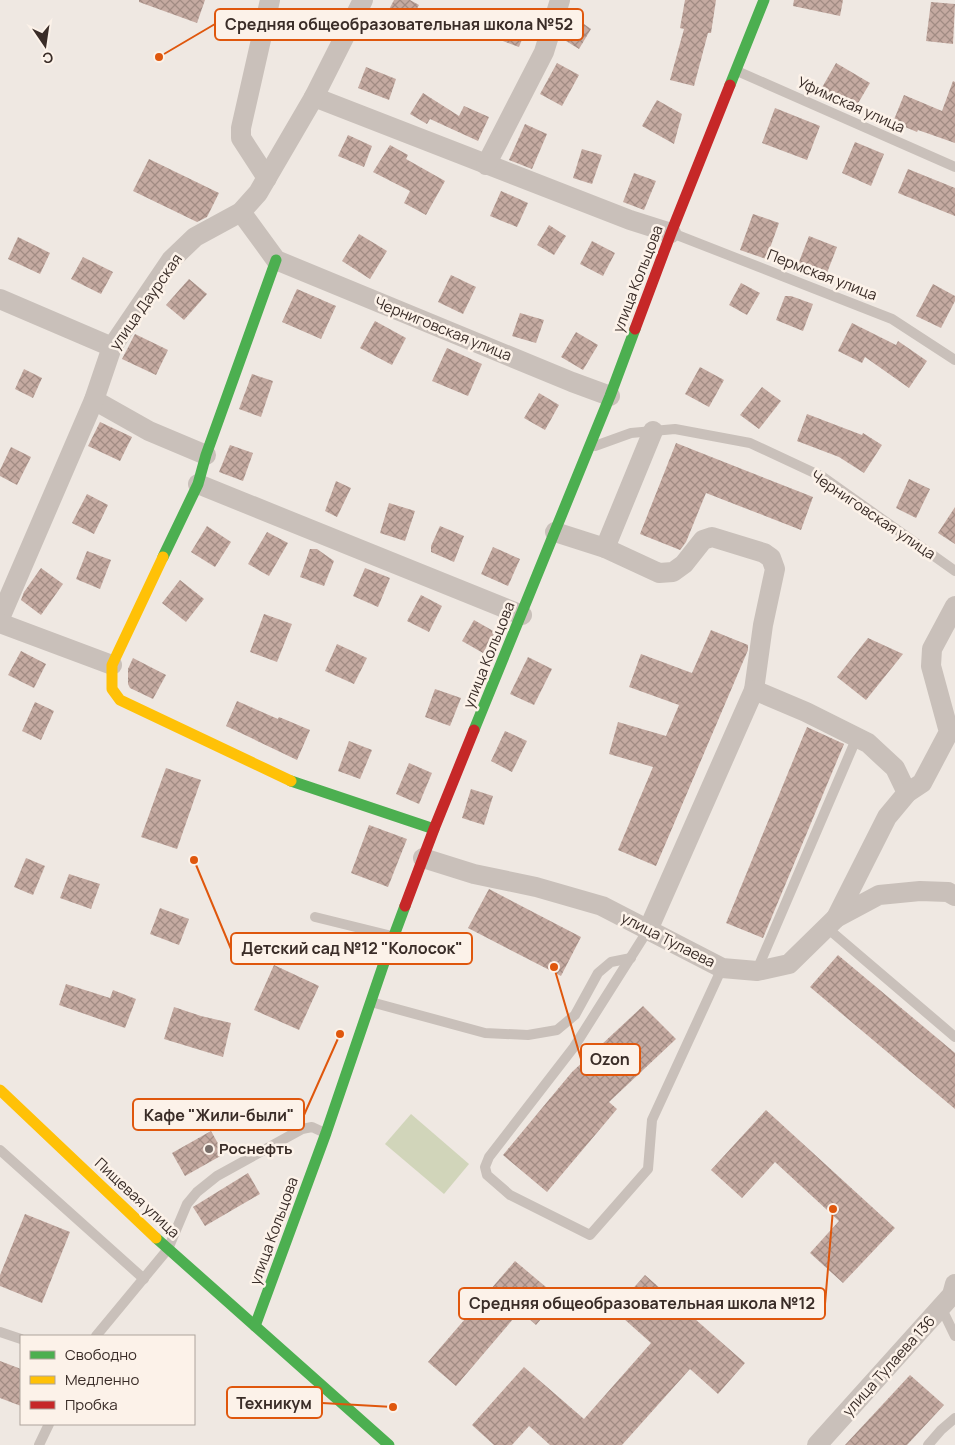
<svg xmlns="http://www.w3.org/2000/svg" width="955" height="1445" font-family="Manrope,sans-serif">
  <defs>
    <pattern id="building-cross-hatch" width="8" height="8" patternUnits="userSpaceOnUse" patternTransform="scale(1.25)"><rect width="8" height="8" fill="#c5aaa1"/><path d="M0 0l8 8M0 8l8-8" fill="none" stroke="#a18b83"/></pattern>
  </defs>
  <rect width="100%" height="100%" fill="#efe8e2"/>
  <polygon fill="#d1d5ba" points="411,1114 469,1164 444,1194 385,1144"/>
  <g fill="url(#building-cross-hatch)">
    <polygon points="139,0 205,0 197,23 139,2"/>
    <polygon points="394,0 410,0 419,5 405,30 384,19"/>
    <polygon points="685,0 716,0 711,33 708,33 694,86 670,80 684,29 680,28"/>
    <polygon points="794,0 843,0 840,16 793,6"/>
    <polygon points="931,2 955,4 953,44 926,41"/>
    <polygon points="506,10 530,19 519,47 495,38"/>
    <polygon points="574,17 591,29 579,49 561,38"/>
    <polygon points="557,63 579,75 562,106 540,94"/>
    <polygon points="836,63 870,83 854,110 820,91"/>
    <polygon points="366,67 396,79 389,100 358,88"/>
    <polygon points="953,81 955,82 955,143 918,130 917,132 893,122 904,95 942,111"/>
    <polygon points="423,93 459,116 464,106 489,117 478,141 430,119 427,124 410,114"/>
    <polygon points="657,100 682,114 674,144 642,126"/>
    <polygon points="775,108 820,126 807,160 762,143"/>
    <polygon points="525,124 547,134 532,169 509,160"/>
    <polygon points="348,135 372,146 364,167 338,156"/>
    <polygon points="855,142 884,154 871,186 842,173"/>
    <polygon points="390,145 408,155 406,159 445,181 426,215 404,203 410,191 373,172"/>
    <polygon points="582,149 602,155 592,184 573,178"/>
    <polygon points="149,159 219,193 207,217 197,222 133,191"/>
    <polygon points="908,169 955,188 955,216 898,193"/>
    <polygon points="634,173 656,181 644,210 623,202"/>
    <polygon points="501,191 528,203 517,227 490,216"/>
    <polygon points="753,214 779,223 766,259 740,250"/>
    <polygon points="549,225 566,236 554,255 537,245"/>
    <polygon points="359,234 387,251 370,279 342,261"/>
    <polygon points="809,236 837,247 825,278 797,267"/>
    <polygon points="18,237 50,253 40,274 8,259"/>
    <polygon points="592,241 615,253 603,276 580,264"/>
    <polygon points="83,257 113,272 101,294 71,279"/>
    <polygon points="451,275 476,287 463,314 438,302"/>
    <polygon points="189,279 207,294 184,320 166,305"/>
    <polygon points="741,283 760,293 747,315 729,305"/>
    <polygon points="933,284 955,296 955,301 941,328 916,316"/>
    <polygon points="297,289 336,306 321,339 282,322"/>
    <polygon points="785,296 791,296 813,304 803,331 776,320"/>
    <polygon points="520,313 544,320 536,343 512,336"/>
    <polygon points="375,321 406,338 392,365 360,348"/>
    <polygon points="852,323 896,345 898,341 927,361 909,388 865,357 862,363 838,351"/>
    <polygon points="576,332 598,345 583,370 561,357"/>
    <polygon points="135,334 168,350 156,375 122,359"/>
    <polygon points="447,348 482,364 468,396 432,381"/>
    <polygon points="700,367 724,380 709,407 685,394"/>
    <polygon points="24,369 42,378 33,398 15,389"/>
    <polygon points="252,374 273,381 261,417 239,409"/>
    <polygon points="762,387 781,401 759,429 740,415"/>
    <polygon points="539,393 559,405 545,430 524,418"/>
    <polygon points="807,414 862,435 863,433 882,445 864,473 839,457 797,441"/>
    <polygon points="100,422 132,437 120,461 88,446"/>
    <polygon points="676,443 813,497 801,530 706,493 686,542 680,550 640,534"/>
    <polygon points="230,445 253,453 243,481 219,472"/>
    <polygon points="11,447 31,457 17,485 0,476 0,470"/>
    <polygon points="909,479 930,489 916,518 896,508"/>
    <polygon points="336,481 351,488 337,517 325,511"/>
    <polygon points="87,494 108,505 94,534 72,523"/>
    <polygon points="389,503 415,511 405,541 380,533"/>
    <polygon points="955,507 955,544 938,533"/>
    <polygon points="207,526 231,542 215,567 191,552"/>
    <polygon points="440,526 464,536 454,562 431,552 431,546"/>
    <polygon points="267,532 288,543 269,576 248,564"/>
    <polygon points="493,547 520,559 508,586 481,574"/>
    <polygon points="310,549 317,549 334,561 324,586 300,577"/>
    <polygon points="87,551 111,560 100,589 76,579"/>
    <polygon points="41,568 63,584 41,615 21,600 24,592"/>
    <polygon points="365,568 390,578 378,607 353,596"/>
    <polygon points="180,580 204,599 186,622 162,603"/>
    <polygon points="421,595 442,606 429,632 407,621"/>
    <polygon points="264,614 292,624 277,662 250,652"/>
    <polygon points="474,620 495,632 483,653 462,641"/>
    <polygon points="711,630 748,645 748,650 656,866 618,850 653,767 609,754 618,722 666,736 679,705 629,687 641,654 692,673"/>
    <polygon points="868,638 903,654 866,700 837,677"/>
    <polygon points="337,644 367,658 354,684 325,671"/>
    <polygon points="21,651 46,664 34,688 8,675"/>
    <polygon points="528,657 552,669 534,705 510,694"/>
    <polygon points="133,658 166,675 153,699 130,688 128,684 128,669"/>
    <polygon points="435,689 461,698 450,726 425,717"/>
    <polygon points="237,701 278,719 279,717 310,730 297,760 226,726"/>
    <polygon points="35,702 54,711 41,740 22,731"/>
    <polygon points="807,727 844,744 763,938 726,923"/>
    <polygon points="505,731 527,741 512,772 491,761"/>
    <polygon points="349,741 372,750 360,779 338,771"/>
    <polygon points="409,763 432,773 419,804 396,794"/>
    <polygon points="166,768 201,780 177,849 141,837"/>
    <polygon points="471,789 493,796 484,825 462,818"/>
    <polygon points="369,825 407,839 388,887 351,873"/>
    <polygon points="26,858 45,866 33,895 14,887"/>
    <polygon points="69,874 100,884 91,909 60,898"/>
    <polygon points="489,889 581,937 561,976 468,928"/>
    <polygon points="160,908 189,919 179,945 150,934"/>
    <polygon points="838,955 955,1053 955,1109 810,987"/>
    <polygon points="274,965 319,986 299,1030 254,1010"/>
    <polygon points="66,984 110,998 113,990 136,999 125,1028 59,1005"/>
    <polygon points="643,1006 676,1039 609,1102 617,1109 547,1192 503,1155 572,1072"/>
    <polygon points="174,1007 201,1016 231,1023 223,1057 164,1039"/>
    <polygon points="766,1110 895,1228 843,1283 810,1253 839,1221 775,1162 742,1198 711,1170"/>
    <polygon points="211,1131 224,1154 185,1176 172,1153"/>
    <polygon points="248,1173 260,1194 205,1226 193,1207"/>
    <polygon points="25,1214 70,1232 42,1303 0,1286 0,1275"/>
    <polygon points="515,1261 559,1298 536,1325 520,1311 456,1386 428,1362"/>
    <polygon points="645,1275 745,1363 718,1394 690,1369 622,1445 550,1445 529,1426 512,1445 494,1445 472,1425 524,1367 584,1419 651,1343 614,1310"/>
    <polygon points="0,1361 21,1369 21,1406 0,1398"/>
    <polygon points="910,1375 944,1405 907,1445 845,1445"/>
  </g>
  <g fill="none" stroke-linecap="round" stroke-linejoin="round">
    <g stroke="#c9c0ba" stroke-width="10">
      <polyline points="737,71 955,167"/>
      <polyline points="672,233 892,319 955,360"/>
      <polyline points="595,446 631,433 675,429 750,443 823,477 955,571"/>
      <polyline points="315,917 392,936"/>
      <polyline points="826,927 955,1037"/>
      <polyline points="648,930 574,1047 489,1157 485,1167 487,1175 510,1195 590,1235 648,1169 652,1120 722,968"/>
      <polyline points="757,970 857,737"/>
      <polyline points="371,1002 485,1033 528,1035 557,1030 575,1015 598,973 611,962 631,958"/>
      <polyline points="0,1150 144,1279"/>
      <polyline points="941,1307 955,1336"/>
      <polyline points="0,1332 21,1339"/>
      <polyline points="96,1336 168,1249 187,1204 197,1192 217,1176 302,1129 312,1127 325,1133"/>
      <polyline points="39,1445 49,1424"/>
      <polyline points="928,1445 941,1430 955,1418"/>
    </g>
    <g stroke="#c9c0ba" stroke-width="20">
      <polyline points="314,97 630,220 671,233"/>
      <polyline points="486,165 544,52 560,0"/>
      <polyline points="267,178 241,138 241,128 270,0"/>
      <polyline points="241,212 276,260 572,382 610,396"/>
      <polyline points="0,299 112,347"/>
      <polyline points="94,400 149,431 206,455"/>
      <polyline points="198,484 522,615"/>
      <polyline points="555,532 605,548 659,573 673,572 684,564 703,540 712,537 764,553 771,558 775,569 763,625 754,690 648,930"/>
      <polyline points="605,548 653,431"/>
      <polyline points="0,618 94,400 112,347 171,260 195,237 241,212 258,193 314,97 363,0"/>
      <polyline points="0,623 112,665"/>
      <polyline points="754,690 806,712 868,743 895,768 907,793"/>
      <polyline points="423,858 474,874 536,887 602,906 722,968 757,971 789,964 836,918 879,895 920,891 948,892 955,896"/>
      <polyline points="836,918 887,817 907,793 922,783 949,732 931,666 932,649 955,606"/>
      <polyline points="817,1445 952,1295 955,1284"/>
    </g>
    <g stroke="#4caf50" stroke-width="11">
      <polyline points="730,85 764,0"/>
      <polyline points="163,557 198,484 206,455 276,260"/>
      <polyline points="474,730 610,396 635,329"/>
      <polyline points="291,781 434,829"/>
      <polyline points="156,1238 389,1445"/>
      <polyline points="255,1326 326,1133 386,957 405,906"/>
    </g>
    <g stroke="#ffc107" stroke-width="11">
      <polyline points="163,557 112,665 112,689 120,700 291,781"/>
      <polyline points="0,1090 156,1238"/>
    </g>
    <g stroke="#c62828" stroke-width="11">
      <polyline points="635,329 671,233 730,85"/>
      <polyline points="405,906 434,829 474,730"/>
    </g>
  </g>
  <circle fill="#796e69" stroke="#fcf2e9" stroke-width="2" cx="209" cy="1149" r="5"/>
  <g text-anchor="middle" stroke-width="5" stroke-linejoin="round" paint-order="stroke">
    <g font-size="15" fill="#3a2d28" stroke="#fcf2e9">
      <text transform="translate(851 105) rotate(24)" y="5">Уфимская улица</text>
      <text transform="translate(822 275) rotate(21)" y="5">Пермская улица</text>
      <text transform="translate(638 279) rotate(-69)" y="5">улица Кольцова</text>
      <text transform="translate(146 302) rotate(-55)" y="5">улица Даурская</text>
      <text transform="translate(443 329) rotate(22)" y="5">Черниговская улица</text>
      <text transform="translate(873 515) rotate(34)" y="5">Черниговская улица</text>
      <text transform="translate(489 655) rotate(-68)" y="5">улица Кольцова</text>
      <text transform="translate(668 940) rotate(27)" y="5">улица Тулаева</text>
      <text transform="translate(137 1198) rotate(43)" y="5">Пищевая улица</text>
      <text transform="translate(274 1231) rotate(-70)" y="5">улица Кольцова</text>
      <text transform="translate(889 1366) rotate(-48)" y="5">улица Тулаева 136</text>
    </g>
    <g font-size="15" font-weight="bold" fill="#3a2d28" stroke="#fcf2e9" text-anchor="start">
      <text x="219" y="1154">Роснефть</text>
    </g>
  </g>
  <path fill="none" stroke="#df570d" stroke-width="2" d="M159 57L215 24M194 860L231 949M554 967L581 1059M340 1034L304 1115M833 1209L825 1304M393 1407L322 1403"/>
  <g fill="#df570d" stroke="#fcf2e9" stroke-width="2">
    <circle cx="159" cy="57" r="5"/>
    <circle cx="194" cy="860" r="5"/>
    <circle cx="554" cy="967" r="5"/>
    <circle cx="340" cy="1034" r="5"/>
    <circle cx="833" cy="1209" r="5"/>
    <circle cx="393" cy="1407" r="5"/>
  </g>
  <g fill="#fcf2e9" stroke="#df570d" stroke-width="2">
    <rect x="215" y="9" width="368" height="31" rx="5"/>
    <rect x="231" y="933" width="241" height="31" rx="5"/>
    <rect x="581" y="1044" width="59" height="31" rx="5"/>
    <rect x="133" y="1099" width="171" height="31" rx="5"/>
    <rect x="459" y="1288" width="366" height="31" rx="5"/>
    <rect x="227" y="1387" width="95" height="31" rx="5"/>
  </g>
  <g font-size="16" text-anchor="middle" font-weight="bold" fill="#3a2d28">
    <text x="399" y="30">Средняя общеобразовательная школа №52</text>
    <text x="352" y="954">Детский сад №12 "Колосок"</text>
    <text x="610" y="1065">Ozon</text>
    <text x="219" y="1121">Кафе "Жили-были"</text>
    <text x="642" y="1309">Средняя общеобразовательная школа №12</text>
    <text x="274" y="1409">Техникум</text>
  </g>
  <rect x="20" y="1335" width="175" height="90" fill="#fcf2e9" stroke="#aea39c"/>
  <rect x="30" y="1351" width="25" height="8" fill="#4caf50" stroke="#aea39c"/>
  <text x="65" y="1360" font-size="15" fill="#3a2d28">Свободно</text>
  <rect x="30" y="1376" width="25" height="8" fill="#ffc107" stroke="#aea39c"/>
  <text x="65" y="1385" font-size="15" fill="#3a2d28">Медленно</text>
  <rect x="30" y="1401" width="25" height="8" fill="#c62828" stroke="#aea39c"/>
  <text x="65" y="1410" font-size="15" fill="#3a2d28">Пробка</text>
  <g transform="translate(45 45) rotate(167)" stroke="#fcf2e9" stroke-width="4" paint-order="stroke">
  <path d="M0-4L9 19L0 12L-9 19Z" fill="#3a2d28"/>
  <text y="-8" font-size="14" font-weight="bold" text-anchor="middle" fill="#3a2d28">С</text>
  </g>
</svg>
